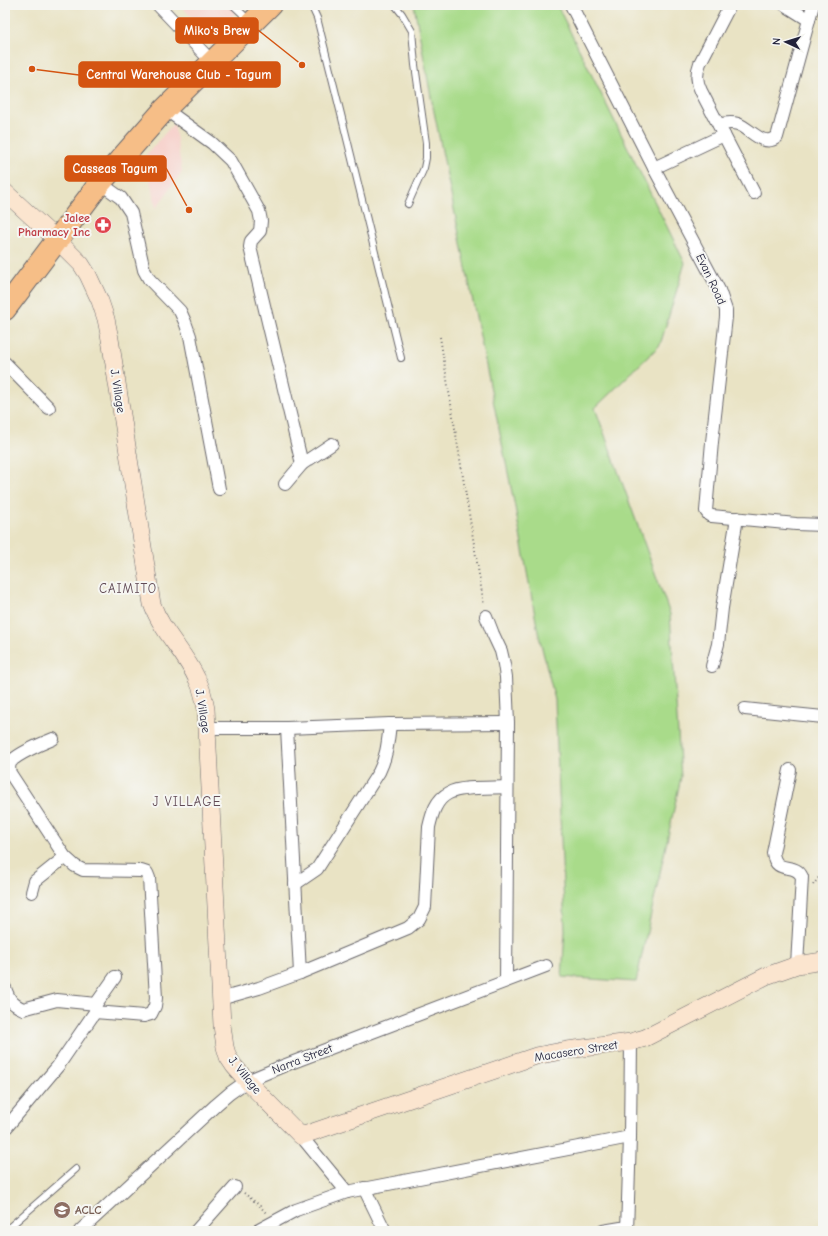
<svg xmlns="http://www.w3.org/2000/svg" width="828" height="1236" font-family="'Comic Neue',sans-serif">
  <rect width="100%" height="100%" fill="#f6f6f2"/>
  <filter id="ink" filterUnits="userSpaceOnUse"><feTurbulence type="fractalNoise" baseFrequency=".025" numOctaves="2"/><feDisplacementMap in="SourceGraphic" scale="8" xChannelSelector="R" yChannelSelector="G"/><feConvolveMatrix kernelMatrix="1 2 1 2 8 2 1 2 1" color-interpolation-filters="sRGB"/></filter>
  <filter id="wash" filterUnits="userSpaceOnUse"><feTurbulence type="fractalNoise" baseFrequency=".012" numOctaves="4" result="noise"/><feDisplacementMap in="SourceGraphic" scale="16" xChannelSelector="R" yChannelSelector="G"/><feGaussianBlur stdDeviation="0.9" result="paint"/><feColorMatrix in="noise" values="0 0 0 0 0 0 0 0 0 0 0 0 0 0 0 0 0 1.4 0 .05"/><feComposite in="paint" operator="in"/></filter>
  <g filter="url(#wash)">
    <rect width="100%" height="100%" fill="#e9e3c4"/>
    <g fill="#f7d0ca">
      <polygon points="180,5 244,5 211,37"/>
      <polygon points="174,123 182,172 156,208 145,156"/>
    </g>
    <polygon fill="#a9db8a" stroke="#667e62" points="414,5 557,5 685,263 660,345 595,408 670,614 681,777 636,982 562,977 565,931 555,700 538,632 515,507 431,97"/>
  </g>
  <g filter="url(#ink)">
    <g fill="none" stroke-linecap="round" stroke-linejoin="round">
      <g stroke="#68666b" stroke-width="8">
        <g id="lane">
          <polyline points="233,5 249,20"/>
          <polyline points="311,5 317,18 335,90 401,358"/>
          <polyline points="395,5 402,14 412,31 415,65 426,143 426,158 424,168 408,204"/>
          <polyline points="5,1231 76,1169"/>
        </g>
      </g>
      <g stroke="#68666b" stroke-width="14">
        <g id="street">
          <polyline points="158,5 212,62"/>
          <polyline points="571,5 654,168 719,290 726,310 726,317 712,442 706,511 709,515 712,516 796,524 823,525"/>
          <path d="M730,5L700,63C696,73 696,81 701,91L754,193"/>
          <polyline points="785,5 809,20"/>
          <polyline points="165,109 212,143 231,161 259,211 261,221 260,231 251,241 250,247 302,464"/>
          <path d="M719,125C725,123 731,122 738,124C751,129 763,148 777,137L813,5"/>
          <polyline points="654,168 724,135"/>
          <polyline points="100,183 121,198 131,213 144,270 149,279 180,311 185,322 190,336 219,489"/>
          <polyline points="5,363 49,408"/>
          <polyline points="285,484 302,464 332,444"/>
          <polyline points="486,616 493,634 501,651 504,664 506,677 508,723 506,981"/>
          <polyline points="712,666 718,644 722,608 737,518"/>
          <polyline points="745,709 823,717"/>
          <polyline points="207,728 287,728 390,724 508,723"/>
          <polyline points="287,728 300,973"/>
          <path d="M53,739C43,743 15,755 10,763C9,766 9,770 10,773L65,857L75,866L83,870L141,871L147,873L149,878L156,998L155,1006L151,1014L144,1016L95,1012L96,1004L115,977"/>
          <path d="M790,770L773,853C776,876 795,861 802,877L797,965"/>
          <path d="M295,884L317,869L379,772C387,756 388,741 390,724"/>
          <polyline points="32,892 35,881 65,857"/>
          <path d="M5,988C9,1000 12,1004 23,1009L57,1000L96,1004"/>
          <path d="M220,999L259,988L300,973L408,928L419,919L425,907L429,827C432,814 436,799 449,793C461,786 493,788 507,787"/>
          <polyline points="5,1129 58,1066 95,1012"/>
          <polyline points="301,1136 347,1192"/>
          <polyline points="364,1188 385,1231"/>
          <polyline points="80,1231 216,1105 230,1093 247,1081 283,1066 546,966"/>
          <polyline points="196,1231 235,1187"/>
          <polyline points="257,1231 296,1210 347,1192 630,1137"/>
          <polyline points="603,1231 627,1227"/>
          <polyline points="627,1231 630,1137 631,1042"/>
        </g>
      </g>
      <g stroke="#68666b" stroke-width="18">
        <path id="secondary" d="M5,192L57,240L81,264L88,275L100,301L106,319L110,339L152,604C162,632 185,652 197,679C202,688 204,698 206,709L222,1025L225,1047L228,1057L234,1066L247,1081L301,1136L536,1056L567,1050L631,1042L645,1038L766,976L797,965L823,961"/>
      </g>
      <g stroke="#68666b" stroke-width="24">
        <polyline id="highway" points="5,309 100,183 165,109 270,5"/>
      </g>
      <g stroke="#68666b" stroke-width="2" stroke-dasharray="1 3" stroke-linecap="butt">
        <polyline points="440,337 484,605"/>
        <polyline points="813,885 823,872"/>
        <polyline points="244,1193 259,1205 266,1213"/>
      </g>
      <use href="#lane" stroke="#fff" stroke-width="6"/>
      <use href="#street" stroke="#fff" stroke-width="12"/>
      <use href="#secondary" stroke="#fbe5cf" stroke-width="17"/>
      <use href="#highway" stroke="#f6be87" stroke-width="22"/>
    </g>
  </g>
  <defs>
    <g id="pharmacy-disc" transform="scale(0.9)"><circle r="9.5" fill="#e0444e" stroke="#f6f6f2"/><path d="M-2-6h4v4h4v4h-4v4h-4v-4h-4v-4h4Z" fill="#fff"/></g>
    <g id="school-disc" transform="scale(0.9)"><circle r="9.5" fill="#8d6e63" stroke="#f6f6f2"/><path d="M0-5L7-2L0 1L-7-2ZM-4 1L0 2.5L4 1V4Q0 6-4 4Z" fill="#fff"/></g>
  </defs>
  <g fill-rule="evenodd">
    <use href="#pharmacy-disc" x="103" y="225"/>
    <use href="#school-disc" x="62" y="1210"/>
  </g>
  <g text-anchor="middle" stroke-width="4" stroke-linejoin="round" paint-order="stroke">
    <g font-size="12" font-weight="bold" fill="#be3a42" stroke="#f6f6f2" text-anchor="end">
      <text x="90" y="222">Jalee<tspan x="90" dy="14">Pharmacy Inc</tspan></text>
    </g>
    <g font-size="12" fill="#22223b" stroke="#f6f6f2">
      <text transform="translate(711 279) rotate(65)" y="4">Evan Road</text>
      <text transform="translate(118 391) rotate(81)" y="4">J. Village</text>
      <text transform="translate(203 711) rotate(81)" y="4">J. Village</text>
      <text transform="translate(576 1051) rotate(-9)" y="4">Macasero Street</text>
      <text transform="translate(302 1059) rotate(-21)" y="4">Narra Street</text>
      <text transform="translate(245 1075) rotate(51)" y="4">J. Village</text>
    </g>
    <g font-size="12" font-weight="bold" fill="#785e54" stroke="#f6f6f2" text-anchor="start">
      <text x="75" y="1214">ACLC</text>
    </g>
    <g font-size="13" letter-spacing="1" fill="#614a55" stroke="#f6f6f2">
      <text x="128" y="593">CAIMITO</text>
      <text x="187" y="806">J VILLAGE</text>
    </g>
  </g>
  <path fill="none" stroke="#d45411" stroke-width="1.5" d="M302 65L258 30M32 69L79 75M189 210L166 168"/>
  <g fill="#d45411" stroke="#f6f6f2" stroke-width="1.5">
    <circle cx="302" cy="65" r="4"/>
    <circle cx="32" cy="69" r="4"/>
    <circle cx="189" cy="210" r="4"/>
  </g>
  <g fill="#d45411" stroke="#d45411" stroke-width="1.5">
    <rect x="176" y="18" width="82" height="25" rx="4"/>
    <rect x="79" y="62" width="201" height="25" rx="4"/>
    <rect x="65" y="156" width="101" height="25" rx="4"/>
  </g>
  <g font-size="13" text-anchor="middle" font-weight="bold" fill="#fff">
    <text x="217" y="35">Miko's Brew</text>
    <text x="179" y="79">Central Warehouse Club - Tagum</text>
    <text x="115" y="173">Casseas Tagum</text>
  </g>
  <rect width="828" height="1236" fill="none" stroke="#f6f6f2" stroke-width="20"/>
  <g transform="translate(786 42) rotate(274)" stroke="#f6f6f2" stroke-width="3" paint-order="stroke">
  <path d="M0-3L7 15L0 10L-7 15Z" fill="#22223b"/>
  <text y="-6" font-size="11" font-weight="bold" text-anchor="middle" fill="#22223b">N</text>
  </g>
</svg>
